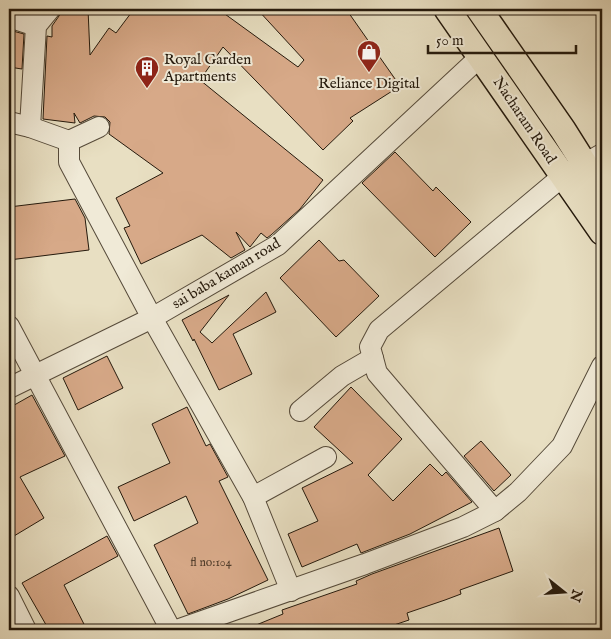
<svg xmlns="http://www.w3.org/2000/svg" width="611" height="639" font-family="'IM FELL English',serif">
  <rect width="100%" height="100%" fill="#e8dfc2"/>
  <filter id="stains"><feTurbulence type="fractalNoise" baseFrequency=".004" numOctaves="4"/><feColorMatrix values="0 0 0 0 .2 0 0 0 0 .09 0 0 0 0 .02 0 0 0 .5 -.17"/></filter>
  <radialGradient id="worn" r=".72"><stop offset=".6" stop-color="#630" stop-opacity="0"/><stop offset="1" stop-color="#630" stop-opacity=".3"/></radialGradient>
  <g fill="#d7a988" stroke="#24190c">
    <polygon points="62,9 88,9 90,55 109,28 116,33 134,9 218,9 298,67 304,60 257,9 346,9 400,86 350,118 353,121 323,150 223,47 200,80 323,180 300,209 271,235 267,238 261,233 250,247 236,232 245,250 231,258 202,235 141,264 124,228 130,226 116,198 163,173 109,134 110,122 105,117 94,116 80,123 74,113 75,123 43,119 47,36 52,37 52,26 59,16"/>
    <polygon points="9,30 24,34 22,69 9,67"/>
    <polygon points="395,152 433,191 436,187 471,222 435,257 362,183"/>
    <polygon points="75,199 85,218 89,250 9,260 9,207"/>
    <polygon points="319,240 339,261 344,260 379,296 336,337 280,278"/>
    <polygon points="266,292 276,312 233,334 252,374 219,390 194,339 193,341 182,320 229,295 200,332 212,343"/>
    <polygon points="107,356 123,388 78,410 63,378"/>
    <polygon points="351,387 402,439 368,475 393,501 430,464 442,476 446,472 472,502 410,534 361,553 357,544 302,567 288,534 318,521 302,488 353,463 314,427"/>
    <polygon points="32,395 65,456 20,477 44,518 9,539 9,408"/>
    <polygon points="187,407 206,446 210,444 228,477 219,481 268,580 228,599 188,614 154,545 198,523 186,496 134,521 118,487 170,463 152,424"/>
    <polygon points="481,441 511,475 494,491 464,456"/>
    <polygon points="499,528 513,571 460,590 461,594 445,600 407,613 409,620 379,630 244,630 283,614 282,610 357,584 356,581 372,574"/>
    <polygon points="107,536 118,556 64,585 87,630 49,630 22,583"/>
  </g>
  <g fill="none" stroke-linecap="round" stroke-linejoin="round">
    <g stroke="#554a3a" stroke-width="22">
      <g id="minor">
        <polyline points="9,17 36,26"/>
        <polyline points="9,122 30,127 69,141 69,162 152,318 253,497 291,591"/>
        <polyline points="30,127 36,26 50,9"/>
        <polyline points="69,141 99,127"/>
        <polyline points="9,326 171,630"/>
        <polyline points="9,388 152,318 278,245 481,56"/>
        <polyline points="300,411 342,376 373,358"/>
        <polyline points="253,497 326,457"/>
        <polyline points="495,511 377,373 370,347 379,330 563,176 602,154"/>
        <polyline points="9,596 26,630"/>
        <polyline points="177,630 365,564 463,527 495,511 518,492 562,446 602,366"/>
      </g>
    </g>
    <g stroke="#24190c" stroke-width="28">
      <g id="major">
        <polyline points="447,9 602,232"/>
        <polyline points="479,9 563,130 602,192"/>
      </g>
    </g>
    <use href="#minor" stroke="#f0ead7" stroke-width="20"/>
    <use href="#major" stroke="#e8dfc2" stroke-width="25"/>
  </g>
  <defs>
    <g id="shop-pin" transform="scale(1.25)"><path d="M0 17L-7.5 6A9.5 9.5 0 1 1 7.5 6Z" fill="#8f2418" stroke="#f0ead7"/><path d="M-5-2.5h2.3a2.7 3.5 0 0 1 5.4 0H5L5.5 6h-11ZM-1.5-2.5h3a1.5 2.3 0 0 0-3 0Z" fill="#fff"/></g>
    <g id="building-pin" transform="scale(1.25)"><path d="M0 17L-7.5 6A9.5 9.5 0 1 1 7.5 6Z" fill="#8f2418" stroke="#f0ead7"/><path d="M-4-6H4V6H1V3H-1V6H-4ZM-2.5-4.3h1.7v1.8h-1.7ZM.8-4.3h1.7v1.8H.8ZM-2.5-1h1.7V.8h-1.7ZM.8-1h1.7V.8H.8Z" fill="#fff"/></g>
  </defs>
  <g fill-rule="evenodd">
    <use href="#shop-pin" x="369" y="52"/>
    <use href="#building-pin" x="147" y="68"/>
  </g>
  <g text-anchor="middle" stroke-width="4" stroke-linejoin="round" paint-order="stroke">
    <g font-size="12" fill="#513d2b">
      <text x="211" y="566">fl no:104</text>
    </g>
    <g font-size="15" fill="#24190c" stroke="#f0ead7" text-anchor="start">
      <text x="164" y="64">Royal Garden<tspan x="164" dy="17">Apartments</tspan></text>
      <text x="369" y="88" text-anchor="middle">Reliance Digital</text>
    </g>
    <g font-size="15" fill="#24190c" stroke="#f0ead7">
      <text transform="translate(525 120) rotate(56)" y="5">Nacharam Road</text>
      <text transform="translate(226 273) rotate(-31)" y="5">sai baba kaman road</text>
    </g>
  </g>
  <rect width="611" height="639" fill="none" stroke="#e8dfc2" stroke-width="30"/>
  <rect x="10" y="10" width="591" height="619" fill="none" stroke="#24190c" stroke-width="2.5"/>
  <rect x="15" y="15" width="581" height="609" fill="none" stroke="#24190c"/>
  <g transform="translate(564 592) rotate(107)" stroke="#f0ead7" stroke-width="4" paint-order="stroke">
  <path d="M0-4L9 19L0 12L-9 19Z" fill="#24190c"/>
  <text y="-8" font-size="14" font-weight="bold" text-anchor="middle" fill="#24190c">N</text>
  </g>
  <path d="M428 45v8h148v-8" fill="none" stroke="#24190c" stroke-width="2.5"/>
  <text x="436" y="45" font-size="15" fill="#24190c" stroke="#f0ead7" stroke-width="4" paint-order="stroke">50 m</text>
  <rect width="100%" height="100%" filter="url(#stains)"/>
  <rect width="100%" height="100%" fill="url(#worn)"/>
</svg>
